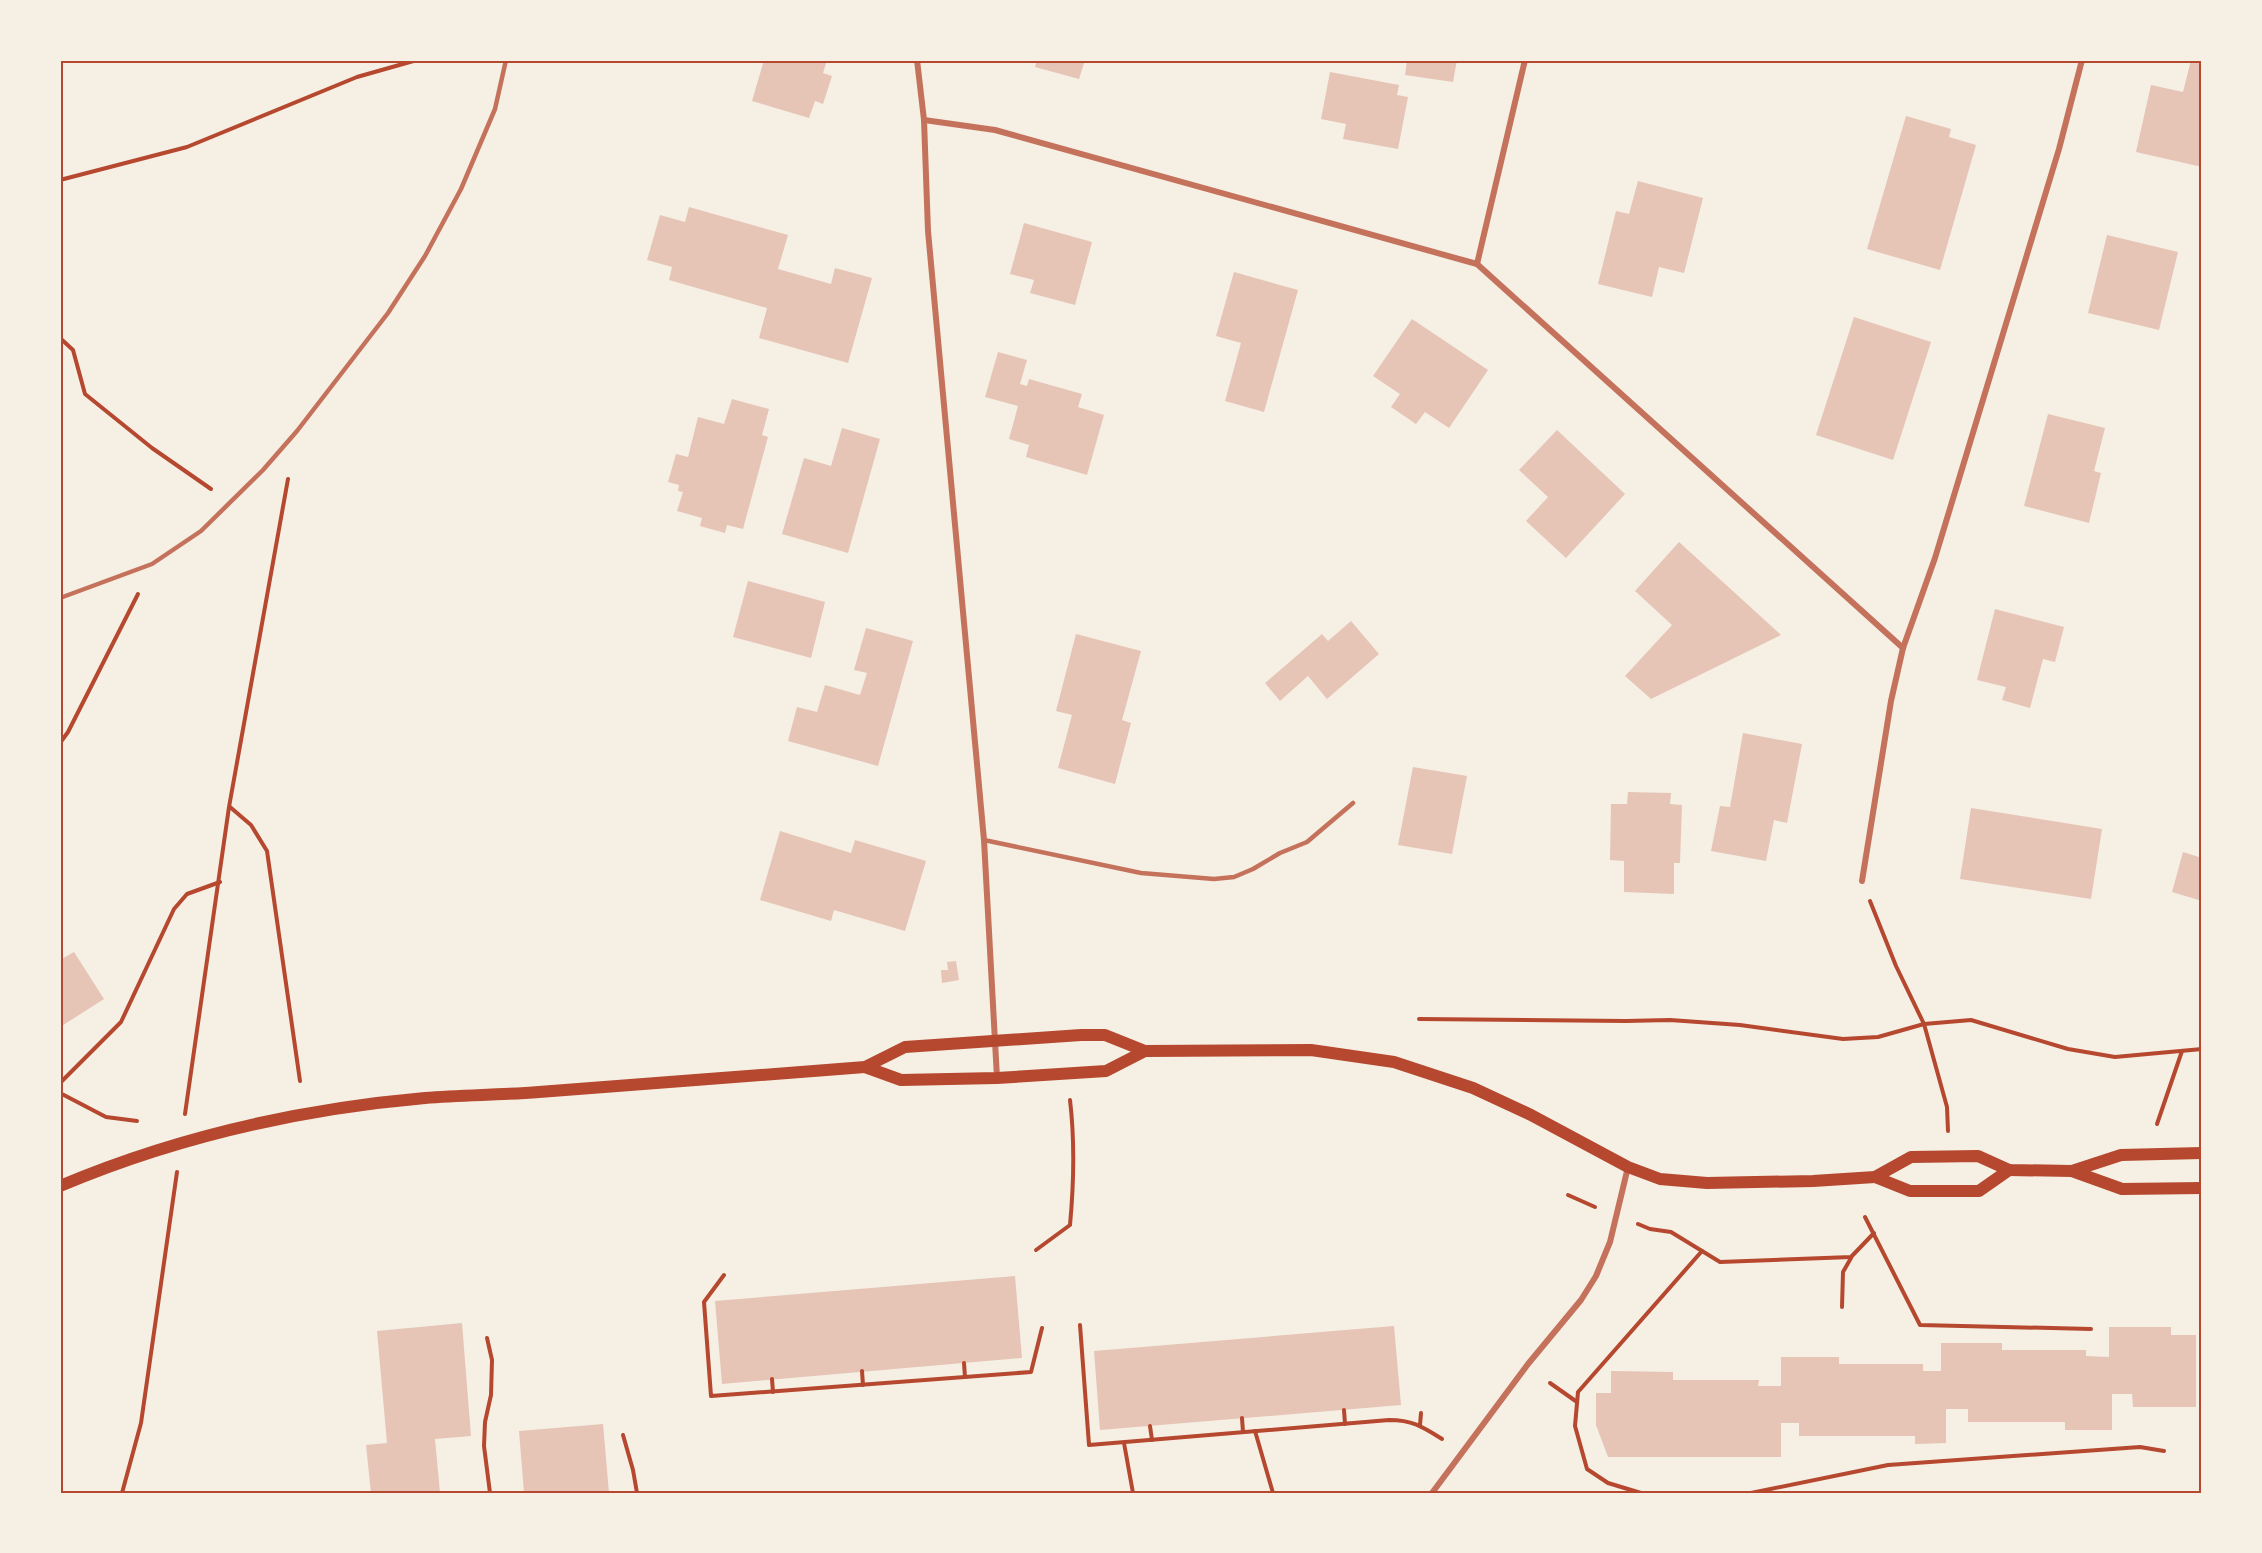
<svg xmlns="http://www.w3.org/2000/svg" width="2262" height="1553" font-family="Overpass,sans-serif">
  <rect width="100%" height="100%" fill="#f6efe4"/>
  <g fill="#e6c5b7">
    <polygon points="764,60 827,60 823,73 832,76 823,104 815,101 809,118 752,101"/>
    <polygon points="1037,60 1085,60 1079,79 1035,67"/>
    <polygon points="1407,60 1457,60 1453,82 1405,75"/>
    <polygon points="2191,60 2202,60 2202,167 2136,152 2151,85 2183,92"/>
    <polygon points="1330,72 1399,85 1397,95 1408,97 1398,149 1343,139 1346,124 1321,119"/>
    <polygon points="1906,116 1951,129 1949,137 1976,145 1940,270 1867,249"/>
    <polygon points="1638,181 1703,198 1684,273 1659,267 1652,297 1598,284 1616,211 1629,214"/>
    <polygon points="689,207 788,235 778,269 831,284 835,268 872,278 848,363 759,338 767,308 669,280 672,267 647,260 660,215 685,222"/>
    <polygon points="1024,223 1092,242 1075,305 1030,293 1034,280 1010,274"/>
    <polygon points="2107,235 2178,252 2159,330 2088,313"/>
    <polygon points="1234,272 1298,290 1264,412 1225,401 1241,343 1216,336"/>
    <polygon points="1854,317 1931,342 1893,460 1816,435"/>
    <polygon points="1412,319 1488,370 1449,428 1425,412 1416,424 1391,407 1400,394 1373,376"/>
    <polygon points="998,352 1027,360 1020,384 1027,386 1029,379 1082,394 1078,407 1104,415 1087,475 1026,457 1029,445 1009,439 1018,406 985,397"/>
    <polygon points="732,399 769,409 762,435 768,437 743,529 727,525 725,533 700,526 702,518 677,511 683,492 678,491 679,485 668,482 676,454 688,457 698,417 724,424"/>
    <polygon points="2048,414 2105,428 2094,471 2101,473 2089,523 2024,506"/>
    <polygon points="842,428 880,439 848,553 782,534 804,458 831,466"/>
    <polygon points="1557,430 1625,494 1566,558 1526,521 1548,497 1519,470"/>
    <polygon points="1679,542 1781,635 1651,699 1625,676 1672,625 1635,591"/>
    <polygon points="748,581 825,602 811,658 733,637"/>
    <polygon points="1995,609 2064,627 2055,662 2043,659 2030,708 2002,700 2006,687 1977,680"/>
    <polygon points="1351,621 1379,654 1327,699 1308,676 1280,701 1265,683 1322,634 1328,641"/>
    <polygon points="866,628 913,641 878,766 788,741 797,707 817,712 825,685 860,695 867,673 854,670"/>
    <polygon points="1076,634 1141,651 1122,720 1131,723 1115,784 1058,768 1072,715 1056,711"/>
    <polygon points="1743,733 1802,744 1787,823 1774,820 1766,861 1711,851 1720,806 1730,807"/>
    <polygon points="1413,767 1467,776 1452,854 1398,845"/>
    <polygon points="1628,792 1671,793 1670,804 1682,805 1680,863 1674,863 1674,894 1624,892 1624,861 1610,860 1611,804 1627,804"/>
    <polygon points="1971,808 2102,829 2091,899 1960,879"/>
    <polygon points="780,831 851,853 855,840 926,861 905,931 834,910 831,921 760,900"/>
    <polygon points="2183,852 2202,858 2202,901 2172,892"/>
    <polygon points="74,952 104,999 60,1027 60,960"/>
    <polygon points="956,961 959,980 942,983 941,970 948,970 947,962"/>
    <polygon points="1015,1276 1022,1358 722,1384 715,1301"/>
    <polygon points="462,1323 471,1436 435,1439 440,1493 371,1493 366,1445 387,1443 377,1331"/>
    <polygon points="1394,1326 1401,1405 1100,1430 1094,1351"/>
    <polygon points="2109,1327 2171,1327 2171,1335 2196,1335 2196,1407 2133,1407 2132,1394 2112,1394 2112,1430 2065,1430 2065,1422 1968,1422 1968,1409 1946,1409 1946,1443 1915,1444 1915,1436 1799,1436 1799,1423 1781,1423 1781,1457 1608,1457 1596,1425 1596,1393 1611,1393 1611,1371 1673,1372 1673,1380 1759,1380 1758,1386 1781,1386 1781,1357 1839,1357 1839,1364 1923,1364 1923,1371 1941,1371 1941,1343 2002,1343 2002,1350 2086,1350 2086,1356 2109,1357"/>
    <polygon points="603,1424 609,1493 524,1493 519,1431"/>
  </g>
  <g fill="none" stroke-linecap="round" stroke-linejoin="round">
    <g stroke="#b5482f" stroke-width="4">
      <polyline points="60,180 187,147 357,77 417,60"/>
      <polyline points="60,338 73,350 85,394 152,448 211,489"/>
      <polyline points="60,743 68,732 138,594"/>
      <polyline points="230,807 251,825 267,851 300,1081"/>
      <polyline points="1870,901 1896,966 1924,1024 1947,1107 1948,1131"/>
      <polyline points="1419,1019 1626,1021 1670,1020 1740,1025 1843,1039 1878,1037 1924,1024 1971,1020 2068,1049 2115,1057 2202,1049"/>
      <polyline points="60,1083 121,1022 174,909 187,894 220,882"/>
      <polyline points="60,1093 106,1117 137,1121"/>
      <polyline points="185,1114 229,807 288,479"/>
      <polyline points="2157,1124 2182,1051"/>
      <polyline points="1568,1195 1595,1207"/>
      <polyline points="1865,1217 1920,1325 2091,1329"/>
      <polyline points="1638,1224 1650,1229 1671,1232 1720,1262 1851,1257 1874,1233"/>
      <path d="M1036,1250L1070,1225C1074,1182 1075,1142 1070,1100"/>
      <polyline points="724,1275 704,1302 711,1396 1031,1372 1042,1328"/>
      <polyline points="1842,1307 1843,1272 1851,1258"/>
      <path d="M1080,1325L1089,1445L1389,1420C1413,1420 1423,1427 1442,1439"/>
      <polyline points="487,1338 492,1360 491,1395 485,1422 484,1446 490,1493"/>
      <polyline points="964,1363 965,1377"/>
      <polyline points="862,1371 863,1385"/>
      <polyline points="772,1379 773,1392"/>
      <polyline points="1550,1383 1577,1402"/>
      <polyline points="1344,1410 1345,1424"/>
      <polyline points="1242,1418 1243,1432"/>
      <polyline points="1420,1425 1421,1413"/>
      <polyline points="1150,1426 1152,1440"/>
      <polyline points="1255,1431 1273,1493"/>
      <polyline points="623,1435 633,1470 637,1493"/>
      <polyline points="1124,1443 1133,1493"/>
      <polyline points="122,1493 141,1423 177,1172"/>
      <polyline points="1641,1493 1608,1483 1587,1469 1575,1426 1578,1392 1702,1251"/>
      <polyline points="1751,1493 1888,1465 2140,1447 2164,1451"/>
    </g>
    <g stroke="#c5725c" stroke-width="4.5">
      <polyline points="60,598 152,564 201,531 263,470 297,431 388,313 425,256 461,189 495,109 506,60"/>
      <polyline points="984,840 1141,873 1214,879 1234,877 1253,869 1280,853 1307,842 1353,803"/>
    </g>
    <g stroke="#c5725c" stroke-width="6">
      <polyline points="917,60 924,120 928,231 984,840 997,1078"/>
      <polyline points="924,120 995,130 1477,264 1903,648"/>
      <polyline points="1477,264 1525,60"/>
      <polyline points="1862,881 1891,701 1903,648 1935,558 2059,149 2082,60"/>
      <polyline points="1432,1493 1528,1364 1581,1300 1596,1276 1610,1242 1628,1167"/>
    </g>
    <g stroke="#b5482f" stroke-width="12">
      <polyline points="865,1067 901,1080 997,1078 1106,1071 1145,1051"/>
      <polyline points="2072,1171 2121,1155 2202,1153"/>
      <polyline points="1875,1177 1910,1191 1979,1191 2009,1170"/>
      <path d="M60,1186C176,1137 300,1109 425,1098C463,1095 501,1095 539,1092C648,1084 756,1075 865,1067L905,1047L1081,1035H1105L1145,1051L1311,1050L1394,1062L1473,1088L1531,1115L1628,1167L1660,1179L1707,1183L1813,1181L1875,1177L1911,1157L1978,1156L2009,1170L2072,1171L2122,1189L2202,1188"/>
    </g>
  </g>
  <rect width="2262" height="1553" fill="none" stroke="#f6efe4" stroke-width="123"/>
  <rect x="62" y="62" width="2138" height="1430" fill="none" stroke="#b5482f" stroke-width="2"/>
</svg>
